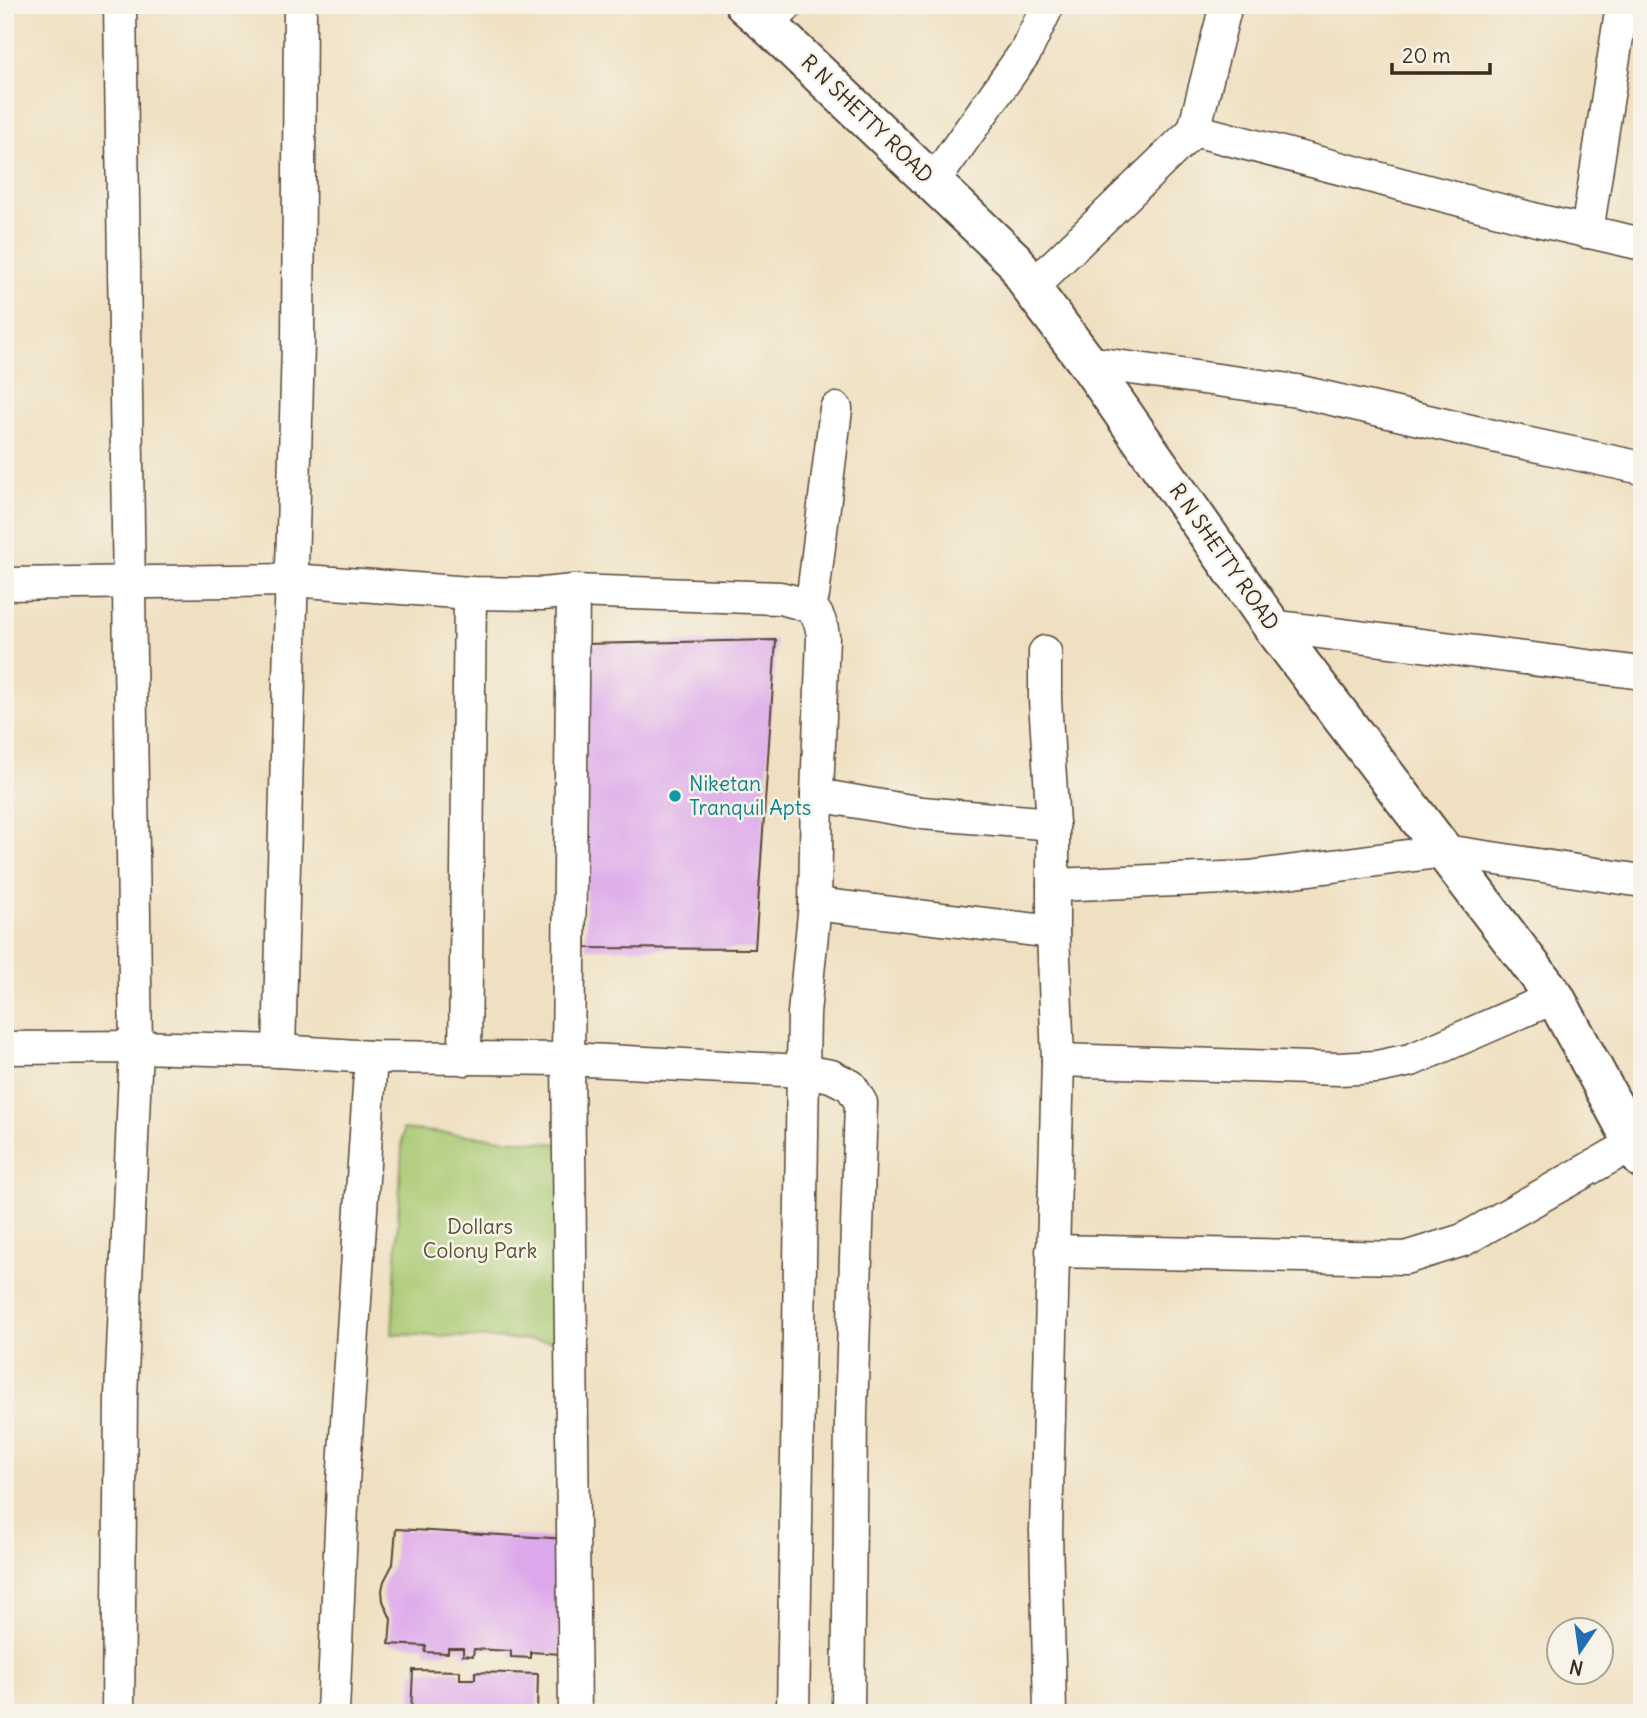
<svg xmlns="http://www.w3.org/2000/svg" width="1647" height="1718" font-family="Delius,sans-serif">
  <rect width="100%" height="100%" fill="#f7f3e8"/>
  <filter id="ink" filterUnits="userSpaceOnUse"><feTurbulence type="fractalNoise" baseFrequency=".0143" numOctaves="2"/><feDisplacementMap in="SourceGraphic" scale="14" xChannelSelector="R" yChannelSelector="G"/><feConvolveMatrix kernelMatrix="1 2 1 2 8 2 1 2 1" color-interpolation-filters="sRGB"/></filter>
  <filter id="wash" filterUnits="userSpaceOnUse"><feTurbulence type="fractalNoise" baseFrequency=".00686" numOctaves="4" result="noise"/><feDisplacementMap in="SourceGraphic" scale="28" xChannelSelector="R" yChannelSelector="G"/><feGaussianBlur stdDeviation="1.57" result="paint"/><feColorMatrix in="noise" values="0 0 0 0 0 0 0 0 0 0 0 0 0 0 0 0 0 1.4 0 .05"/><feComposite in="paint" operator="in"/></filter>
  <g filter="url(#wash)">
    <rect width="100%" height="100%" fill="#efe0c1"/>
    <polygon fill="#a9c972" stroke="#727a48" stroke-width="2" points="403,1129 569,1145 556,1341 392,1334"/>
    <g id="blocks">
      <g fill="#dda8eb">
        <polygon points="776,640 755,949 586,948 584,644"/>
        <polygon points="396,1529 568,1539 561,1654 531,1652 531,1658 511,1657 511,1651 474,1649 473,1656 463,1655 463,1648 448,1648 448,1653 425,1652 426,1646 389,1644 391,1619 383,1601 382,1590 384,1581 393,1564"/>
        <polygon points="413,1670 460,1671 460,1679 475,1679 475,1672 538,1674 537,1713 411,1713"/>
      </g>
    </g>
  </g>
  <g filter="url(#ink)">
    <use href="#blocks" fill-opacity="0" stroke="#564536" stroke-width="2"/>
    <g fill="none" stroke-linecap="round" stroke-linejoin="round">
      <g stroke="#564536" stroke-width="35">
        <g id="minor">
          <polyline points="768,25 787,5"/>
          <polyline points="1194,130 1226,5"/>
          <polyline points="933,182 1026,51 1048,5"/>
          <polyline points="1587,232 1622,5"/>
          <polyline points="1031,288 1194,130 1541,221 1642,244"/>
          <polyline points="1087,362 1297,391 1506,439 1642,468"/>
          <path d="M5,584L292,580L470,593L543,594L573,591L780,598C807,605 819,605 823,636L817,795L815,904L804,1013L803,1071L793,1713"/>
          <polyline points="573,591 568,1059 575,1713"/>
          <polyline points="809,606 813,595 836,409"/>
          <polyline points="1272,626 1642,673"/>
          <polyline points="1045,652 1045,700 1053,824 1053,932 1058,1060 1046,1531 1050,1713"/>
          <polyline points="817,795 922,813 1053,824"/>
          <polyline points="1053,885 1250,877 1445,851 1642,881"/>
          <polyline points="815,904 1053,932"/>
          <polyline points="5,1048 136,1047 279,1051 371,1057 568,1059 803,1071 831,1076 851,1086 861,1103 851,1414 848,1713"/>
          <polyline points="279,1051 298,344 300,5"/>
          <polyline points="465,1059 470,593"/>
          <polyline points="1058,1060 1339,1069 1377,1067 1411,1060 1555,997"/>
          <polyline points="1052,1251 1405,1258 1463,1240 1633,1144"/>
          <polyline points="118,1713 121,1397 136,1047 120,5"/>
          <polyline points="333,1713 343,1483 371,1057"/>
        </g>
      </g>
      <g stroke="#564536" stroke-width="42">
        <polyline id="tertiary" points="745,5 768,25 1015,261 1031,288 1087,362 1272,626 1555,997 1642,1159"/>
      </g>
      <use href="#minor" stroke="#fff" stroke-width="32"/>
      <use href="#tertiary" stroke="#fff" stroke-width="38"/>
    </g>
  </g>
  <circle fill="#0f9aa8" stroke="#f7f3e8" stroke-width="2.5" cx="675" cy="796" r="7"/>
  <g text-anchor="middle" stroke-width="5" stroke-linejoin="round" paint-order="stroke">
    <g font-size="21" fill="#3b2a1e" stroke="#f7f3e8">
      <text transform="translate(867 119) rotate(44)" y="7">R N SHETTY ROAD</text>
      <text transform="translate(1224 557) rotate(55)" y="7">R N SHETTY ROAD</text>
    </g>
    <g font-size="21" fill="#0d838f" stroke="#f7f3e8" text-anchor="start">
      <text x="689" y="791">Niketan<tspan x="689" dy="24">Tranquil Apts</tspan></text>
    </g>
    <g font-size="21" fill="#565233" stroke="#f7f3e8">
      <text x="480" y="1234">Dollars<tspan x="480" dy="24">Colony Park</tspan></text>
    </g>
  </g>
  <rect width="1647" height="1718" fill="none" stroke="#f7f3e8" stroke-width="28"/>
  <g transform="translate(1580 1651) rotate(193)"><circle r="33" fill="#f7f3e8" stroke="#aca397" stroke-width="2"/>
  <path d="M0-5L12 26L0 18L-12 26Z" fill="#1f6fb2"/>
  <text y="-10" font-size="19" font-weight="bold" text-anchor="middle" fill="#3b2a1e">N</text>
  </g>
  <path d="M1392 63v10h98v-10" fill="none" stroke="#3b2a1e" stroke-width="3.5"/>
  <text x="1402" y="63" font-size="21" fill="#3b2a1e" stroke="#f7f3e8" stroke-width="5" paint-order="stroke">20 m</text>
</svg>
